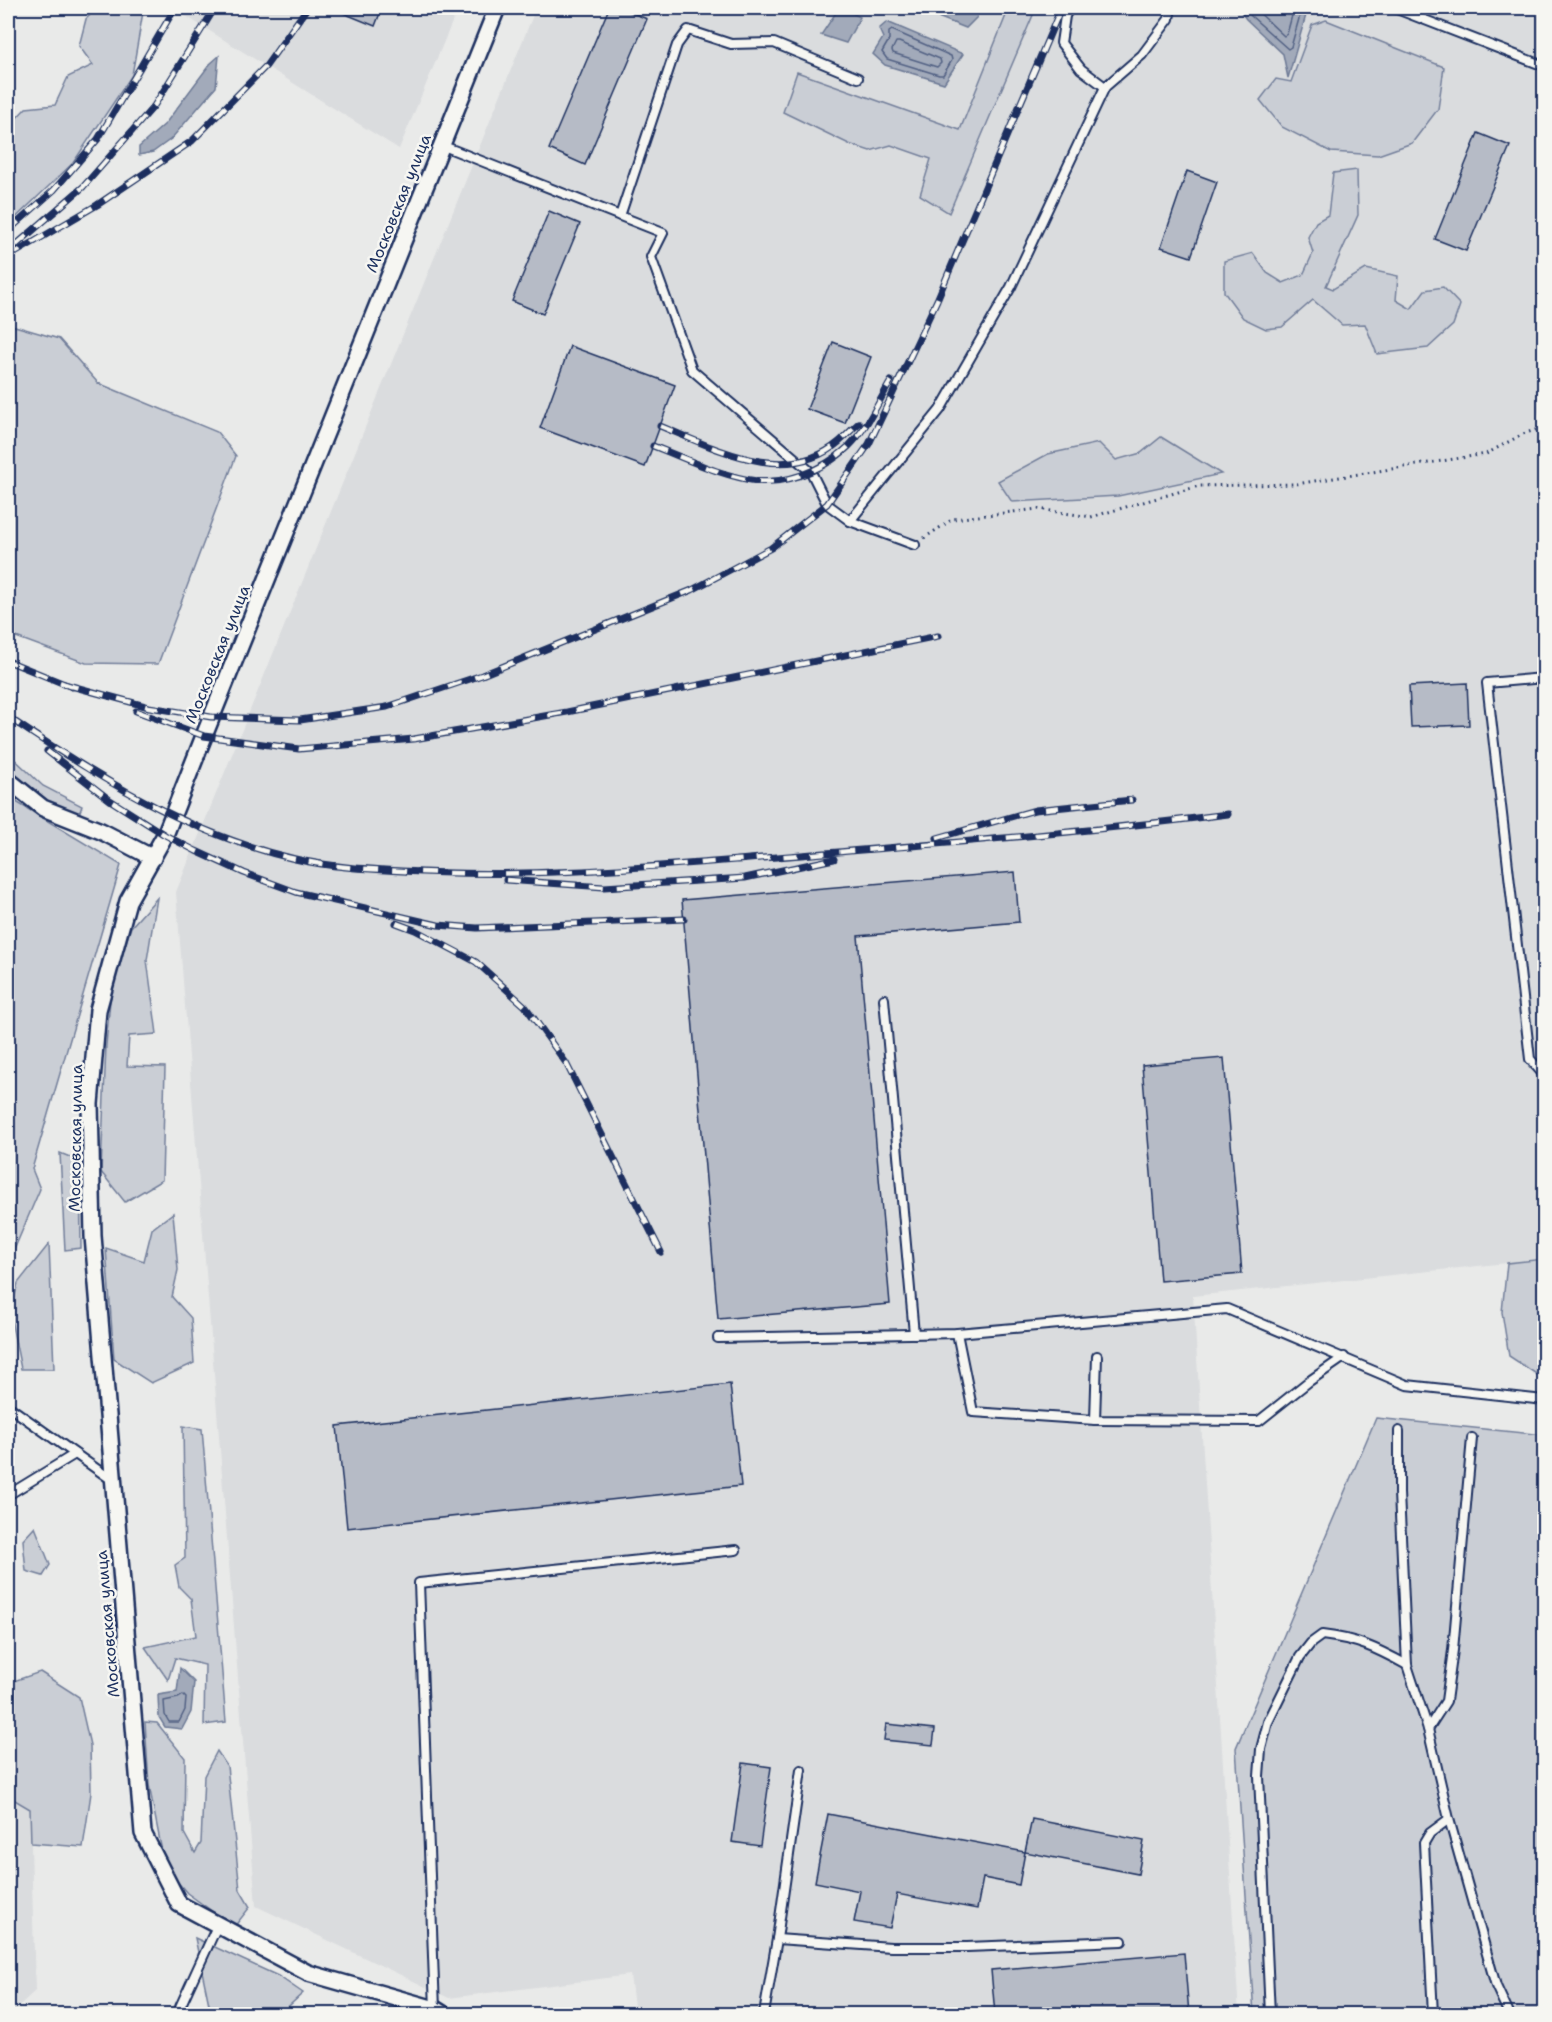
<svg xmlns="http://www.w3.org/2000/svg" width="1552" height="2022" font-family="'Shantell Sans',sans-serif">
  <rect width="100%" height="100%" fill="#e9eae9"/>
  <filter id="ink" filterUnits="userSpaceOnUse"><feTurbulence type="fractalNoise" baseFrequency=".0167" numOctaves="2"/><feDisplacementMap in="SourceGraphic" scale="12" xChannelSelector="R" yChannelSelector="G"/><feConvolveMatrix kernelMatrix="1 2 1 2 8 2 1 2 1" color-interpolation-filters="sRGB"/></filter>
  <g filter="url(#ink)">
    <g fill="#dadcde">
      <polygon points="173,8 458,8 399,149"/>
      <polygon points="536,8 1544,8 1544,399 1537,417 1544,492 1544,1259 1193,1296 1239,2014 635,2014 630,1975 449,1998 256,1906 176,892"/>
      <polygon points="8,1797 30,1809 35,1991 10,2014 8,2014"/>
    </g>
    <g fill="#caced5" stroke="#727e9a" stroke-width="1.5">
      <polygon points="97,8 159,8 161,10 143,12 132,75 73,163 8,225 8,127 26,108 55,105 68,77 93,65 79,46 86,19"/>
      <polygon points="1009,8 1036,8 949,213 920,195 931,159 891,145 870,151 849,144 783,112 797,72 960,130"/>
      <polygon points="1326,20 1444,67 1438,109 1412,143 1378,155 1331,152 1282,127 1260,100 1276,79 1291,82 1312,25"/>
      <polygon points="1357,170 1358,215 1326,286 1333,289 1366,269 1398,276 1396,300 1411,309 1425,290 1443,287 1460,305 1453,325 1428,348 1377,354 1365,324 1342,325 1313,300 1282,327 1266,329 1243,318 1224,292 1224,261 1253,253 1267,273 1283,283 1303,275 1313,253 1308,237 1316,222 1328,215 1333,173"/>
      <polygon points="8,324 59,339 98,383 217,432 236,456 158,664 86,663 8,634"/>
      <polygon points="1161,437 1221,474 1118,496 1012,502 998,481 1048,454 1099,443 1116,460 1141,453"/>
      <polygon points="8,753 43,786 82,806 78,817 52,805 8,775"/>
      <polygon points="8,797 121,865 32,1169 40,1189 8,1264"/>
      <polygon points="157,898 147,960 157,1034 129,1036 127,1066 165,1067 162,1180 125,1202 101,1172 106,1045 111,990 131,927"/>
      <polygon points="60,1153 80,1161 81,1248 65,1250"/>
      <polygon points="173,1213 178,1270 172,1297 191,1318 194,1363 151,1383 114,1359 106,1248 144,1261 152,1229"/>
      <polygon points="49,1244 54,1369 21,1369 10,1315 18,1283"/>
      <polygon points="1544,1259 1544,1379 1509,1356 1502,1312 1507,1263"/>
      <polygon points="1376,1418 1544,1435 1544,2002 1542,2014 1254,2014 1236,1748"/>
      <polygon points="183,1426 202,1429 226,1722 204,1725 205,1665 175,1658 168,1680 145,1647 196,1636 191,1599 179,1587 175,1565 185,1558"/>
      <polygon points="35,1527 50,1565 43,1576 26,1571 23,1540"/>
      <polygon points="40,1672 79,1697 90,1745 91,1793 83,1847 31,1843 30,1809 8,1796 8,1680 11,1682"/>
      <polygon points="145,1722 157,1723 185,1758 184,1833 195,1853 201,1843 204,1776 217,1751 227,1766 240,1890 250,1907 234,1927 187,1893 165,1867 149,1785"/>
      <polygon points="195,1938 278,1976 303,1993 280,2014 211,2014"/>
    </g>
    <g fill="#a2aaba" stroke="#6c7995" stroke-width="1.5">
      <polygon points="839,8 843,8 860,17 846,43 821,35"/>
      <polygon points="915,8 976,8 977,17 966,28"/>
      <polygon points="1238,8 1308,8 1288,78 1283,54 1246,19"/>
      <polygon points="887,22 963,54 944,83 885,65 873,54 883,38 879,29"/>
      <polygon points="219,56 216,87 171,139 153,152 139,155 139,147 165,124 210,64"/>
      <polygon points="180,1668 194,1682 191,1712 182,1729 165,1727 159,1717 158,1695 177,1692"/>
    </g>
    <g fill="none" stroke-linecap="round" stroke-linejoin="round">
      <g stroke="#516083" stroke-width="1.5">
        <polyline points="1245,8 1251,16 1288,49 1291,47 1302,8"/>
        <polyline points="1254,8 1284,36 1287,34 1294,8"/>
        <polygon points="892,30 951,56 952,60 943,75 939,75 887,59 882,52 889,40 889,32"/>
        <polygon points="896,42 899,42 940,59 941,63 937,67 893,53 892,50"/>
        <polygon points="183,1695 186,1698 185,1710 179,1722 169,1722 165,1715 164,1701 178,1698"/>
      </g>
    </g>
    <g fill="#b6bbc6" stroke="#1b2f5e" stroke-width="1.5">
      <polygon points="331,8 382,8 375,26"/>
      <polygon points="609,8 621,8 647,19 585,165 549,149"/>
      <polygon points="1478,133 1510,146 1466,251 1435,239"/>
      <polygon points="1187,171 1217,182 1191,257 1161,247"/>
      <polygon points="549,211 580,224 543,314 512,301"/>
      <polygon points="833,342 871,357 845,423 807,409"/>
      <polygon points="570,346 675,385 645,467 540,428"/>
      <polygon points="1467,683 1469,725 1411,727 1409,686"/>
      <polygon points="1015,872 1019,922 858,936 890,1304 718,1319 682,900"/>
      <polygon points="1224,1058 1242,1274 1160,1281 1142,1065"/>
      <polygon points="730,1384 741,1486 347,1528 337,1426"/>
      <polygon points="886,1724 935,1729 933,1745 884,1740"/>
      <polygon points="743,1763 771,1767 760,1846 732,1842"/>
      <polygon points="828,1814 1025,1852 1019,1885 983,1878 977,1909 897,1894 890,1928 854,1922 860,1891 815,1882"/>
      <polygon points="1032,1819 1144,1841 1138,1874 1025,1852"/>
      <polygon points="1184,1953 1189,2014 995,2014 991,1970"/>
    </g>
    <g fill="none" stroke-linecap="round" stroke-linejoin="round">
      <g stroke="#1b2f5e" stroke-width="12">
        <g id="lane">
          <polyline points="1069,8 1065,16 1061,43 1081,69 1105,87"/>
          <polyline points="1394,8 1544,66"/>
          <polyline points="441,145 663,233 651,257 692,370 811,472 827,504 850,521 915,545"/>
          <polyline points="620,216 677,45 688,30 731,44 774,43 858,78"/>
          <polyline points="850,521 940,410 1011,287 1105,87 1142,55 1169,19 1171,8"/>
          <polyline points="1544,678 1487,683 1530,1059 1544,1075"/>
          <polyline points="884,999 914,1334"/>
          <polyline points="957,1333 973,1412 1095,1420 1259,1421 1308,1382 1344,1357"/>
          <polyline points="718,1338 957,1333 1227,1309 1407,1385 1544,1400"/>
          <polyline points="8,1406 112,1480"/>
          <polyline points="1095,1420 1097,1356"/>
          <polyline points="1399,1431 1399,1493 1407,1665 1428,1729 1449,1819 1496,1986 1509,2014"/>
          <polyline points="8,1495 75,1454"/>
          <polyline points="1428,1729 1446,1701 1453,1650 1472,1438"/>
          <polyline points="777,1939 891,1947 967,1947 1122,1941"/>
          <polyline points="180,2007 218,1924"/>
          <polyline points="435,2009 419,1583 736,1550"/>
          <polyline points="764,2014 777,1939 801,1770"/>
          <path d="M1270,2014L1259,1776L1261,1749L1268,1722L1300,1657L1311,1643L1322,1635C1357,1639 1376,1648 1407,1665"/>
          <polyline points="1433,2014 1424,1843 1430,1833 1449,1819"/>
        </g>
      </g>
      <g stroke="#1b2f5e" stroke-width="20">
        <g id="street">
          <polyline points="8,780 43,808 101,831 153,858"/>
          <polyline points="443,2014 435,2009 308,1973 179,1904 143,1833 93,1236 90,1104 98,1010 128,901 165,835 204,736 497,8"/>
        </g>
      </g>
      <polyline stroke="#1b2f5e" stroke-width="3" stroke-dasharray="1.5 4.5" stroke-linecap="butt" points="924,538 953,519 1038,509 1091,517 1199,486 1296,484 1486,454 1523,434 1544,427"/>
      <use href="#lane" stroke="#f6f6f2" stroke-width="8"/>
      <use href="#street" stroke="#f6f6f2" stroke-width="15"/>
      <g stroke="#1b2f5e" stroke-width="7">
        <g id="rail">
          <polyline points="8,231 54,190 98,139 175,8"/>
          <polyline points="16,245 83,187 154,106 215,8"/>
          <polyline points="8,257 97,205 192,141 266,66 307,8"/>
          <path d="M660,426C715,448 786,487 839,442C846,436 852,429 859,423"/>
          <path d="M653,446C687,459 721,476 757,481C793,485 836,464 858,436C871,420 880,399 891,381"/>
          <polyline points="8,661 72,687"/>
          <polyline points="64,684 149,707 211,717 300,720 387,707 482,675 692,590 771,548 827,504 869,444 937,300 1061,8"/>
          <polyline points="136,711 204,736 299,749 414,739 567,712 938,636"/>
          <path d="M8,717C95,776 190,835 295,859C330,867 366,869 402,871C514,878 625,869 737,860C901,847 1065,835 1228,814"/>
          <polyline points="47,751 110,800 165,835 196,851 244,873 296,892 438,925 477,928 684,919"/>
          <polyline points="937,838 1035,810 1132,800"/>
          <polyline points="506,880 604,887 745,878 834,859"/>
          <polyline points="396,923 415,930 476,962 525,1006 566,1063 661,1252"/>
        </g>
      </g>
      <use href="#rail" stroke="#f6f6f2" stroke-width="4.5" stroke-dasharray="14" stroke-linecap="butt"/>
    </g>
  </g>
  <g text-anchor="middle" stroke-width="5" stroke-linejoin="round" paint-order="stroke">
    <g font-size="16" fill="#1b2f5e" stroke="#f6f6f2">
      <text transform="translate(398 203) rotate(-68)" y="6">Московская улица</text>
      <text transform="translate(217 654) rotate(-68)" y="6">Московская улица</text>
      <text transform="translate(75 1138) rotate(-89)" y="6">Московская улица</text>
      <text transform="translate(107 1624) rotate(-95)" y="6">Московская улица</text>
    </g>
  </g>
  <rect width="1552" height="2022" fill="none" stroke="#f6f6f2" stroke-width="30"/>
  <rect x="15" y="15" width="1522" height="1992" fill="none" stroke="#1b2f5e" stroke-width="2" filter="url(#ink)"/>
</svg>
